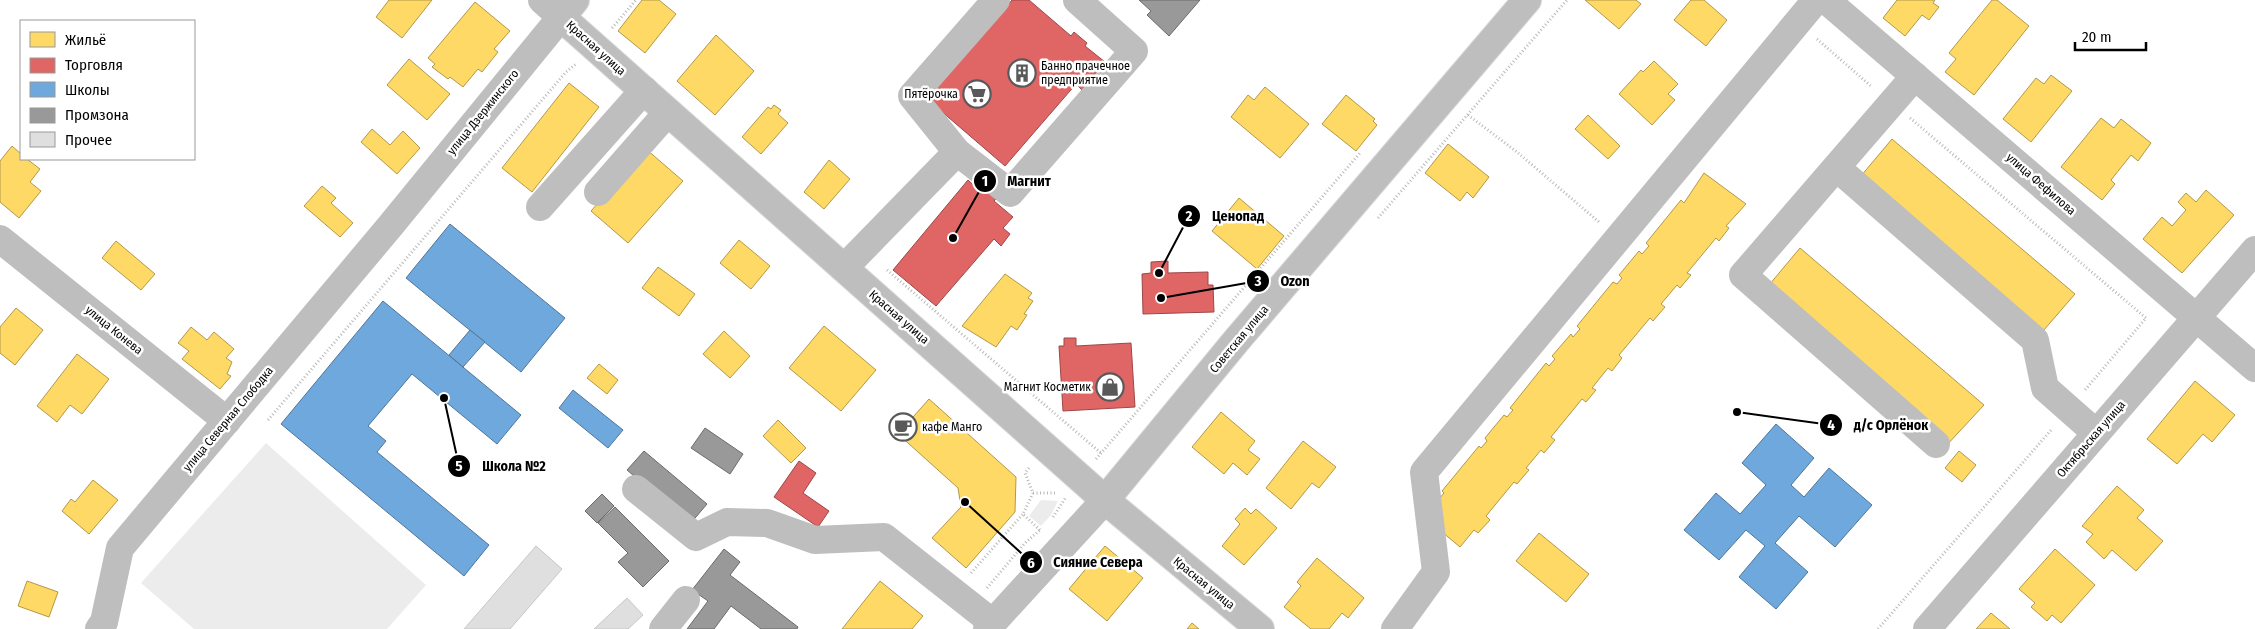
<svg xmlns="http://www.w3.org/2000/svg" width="2255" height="629" font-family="'Fira Sans Condensed',sans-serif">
  <rect width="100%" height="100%" fill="#fff"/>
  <g fill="#ececec">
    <polygon points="266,443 426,585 387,629 194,629 141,583"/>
    <polygon points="1041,500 1058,501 1051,515 1041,526 1029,516"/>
  </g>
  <g fill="#ffd966" stroke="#b29847">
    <polygon points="389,0 432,0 402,38 376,17"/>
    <polygon points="642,0 659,0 676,14 645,53 618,31"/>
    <polygon points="1585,0 1636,0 1641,4 1619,29"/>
    <polygon points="1691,0 1704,0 1727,20 1706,46 1674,20"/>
    <polygon points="1897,0 1935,0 1933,3 1939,7 1929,20 1922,15 1905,36 1883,18"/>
    <polygon points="1992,0 1997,0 2029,26 1974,95 1945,72 1956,59 1949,53"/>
    <polygon points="475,2 510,31 494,49 498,52 482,72 478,69 463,87 450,77 448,79 432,67 435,64 428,58"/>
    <polygon points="716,35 754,71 715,115 677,81"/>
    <polygon points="409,59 450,94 427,120 387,85"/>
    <polygon points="1654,61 1678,84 1668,94 1675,100 1652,125 1619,94 1641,70 1643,72"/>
    <polygon points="2051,75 2072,91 2031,142 2003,119 2036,78 2044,84"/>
    <polygon points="569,83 599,107 532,192 502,168"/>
    <polygon points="1265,87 1309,124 1280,158 1231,117 1248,95 1254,100"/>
    <polygon points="1346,95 1375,119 1373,121 1377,125 1356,151 1322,124"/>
    <polygon points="774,105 781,110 778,114 788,123 761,154 742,137 768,107 771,109"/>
    <polygon points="1588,115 1620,146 1608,159 1575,129"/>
    <polygon points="2101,118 2114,128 2121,119 2151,143 2138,161 2131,155 2111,180 2115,184 2102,200 2061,167"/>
    <polygon points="372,129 390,145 403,131 420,148 397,174 361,142"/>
    <polygon points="1892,139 2075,294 2037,338 1855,183"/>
    <polygon points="1448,144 1489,177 1473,198 1467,192 1460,201 1425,173"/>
    <polygon points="12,146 21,154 21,159 27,159 40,169 30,182 41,191 19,218 0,202 0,161"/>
    <polygon points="646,149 683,181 628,243 591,211"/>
    <polygon points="829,160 850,179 824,209 804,192"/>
    <polygon points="1704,173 1746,204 1726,226 1729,228 1719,241 1716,238 1687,273 1691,275 1680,288 1677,285 1661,304 1665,307 1653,321 1650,318 1619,355 1622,358 1612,371 1608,368 1592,388 1596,390 1586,402 1582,399 1551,437 1555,440 1544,453 1541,450 1526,468 1529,470 1517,484 1514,482 1486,516 1490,520 1478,533 1474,530 1460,547 1424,517 1444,493 1442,491 1479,446 1481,448 1487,441 1485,438 1504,415 1507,417 1513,410 1510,408 1546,363 1549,366 1555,359 1552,356 1571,334 1573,337 1580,329 1577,326 1613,282 1617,284 1622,278 1619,275 1639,251 1642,254 1649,246 1646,243 1681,200 1684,203"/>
    <polygon points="322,186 336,198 331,203 353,223 340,237 304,206"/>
    <polygon points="2206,190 2234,215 2182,273 2143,239 2162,217 2172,226 2186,210 2178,202 2186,193 2196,202"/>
    <polygon points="1239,198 1284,236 1257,269 1212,231"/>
    <polygon points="739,240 770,266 751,289 720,263"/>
    <polygon points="116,241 155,274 141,290 102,258"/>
    <polygon points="1800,248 1984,405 1945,447 1764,291"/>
    <polygon points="658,267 695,294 679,316 642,288"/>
    <polygon points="1005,274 1032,293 1028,298 1033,301 1024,314 1027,315 1017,330 1011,326 996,347 962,326"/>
    <polygon points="16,308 43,330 15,365 0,353 0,327"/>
    <polygon points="824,326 876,370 841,411 789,368"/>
    <polygon points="191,327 207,340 214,332 234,349 226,358 232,362 227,374 231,376 220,389 182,359 189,351 178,343"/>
    <polygon points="724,331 750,356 730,378 703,354"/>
    <polygon points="77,354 109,379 82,414 70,405 57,422 37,406"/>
    <polygon points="599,364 618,380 607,394 587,378"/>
    <polygon points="2195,381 2235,415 2212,442 2203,434 2177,464 2147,439"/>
    <polygon points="929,399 1016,477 1015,512 966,568 932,538 961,507 958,488 898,434"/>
    <polygon points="1221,412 1255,441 1248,450 1260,459 1247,475 1233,463 1224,474 1192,447"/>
    <polygon points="778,420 806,448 791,463 763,436"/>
    <polygon points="1303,441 1336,467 1319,488 1312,483 1291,509 1266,488"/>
    <polygon points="1959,451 1976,465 1962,482 1945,468"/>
    <polygon points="93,480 118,500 89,534 62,511 71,499 75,502"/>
    <polygon points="2117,486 2144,510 2137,518 2163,541 2136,571 2112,550 2104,559 2086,542 2093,534 2082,526"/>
    <polygon points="1245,508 1251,514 1256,509 1277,528 1244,565 1222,546 1240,524 1235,519"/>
    <polygon points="1539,533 1589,574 1566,602 1516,561"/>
    <polygon points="1105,546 1143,578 1107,621 1069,589"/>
    <polygon points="2055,549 2095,585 2061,623 2052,615 2047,621 2031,607 2035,603 2019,589"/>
    <polygon points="1317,558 1364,598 1348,618 1342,613 1329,629 1311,629 1284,607 1301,586 1297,582"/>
    <polygon points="27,581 58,592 49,617 18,606"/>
    <polygon points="880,581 923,616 912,629 842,629"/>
    <polygon points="1991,613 2010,629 1976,629"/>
    <polygon points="1192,623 1199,629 1187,629"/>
  </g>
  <g fill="#e06666" stroke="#9d4747">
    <polygon points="1012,0 1029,0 1071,36 1074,32 1087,43 1085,46 1105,62 1082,90 1076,84 1005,166 927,99"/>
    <polygon points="968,180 979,190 981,187 996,199 994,201 1013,217 1003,228 1010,234 1001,246 994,239 936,306 893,270"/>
    <polygon points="1168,261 1168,273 1208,272 1208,285 1213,285 1214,312 1143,314 1142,274 1151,273 1151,262"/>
    <polygon points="1064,338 1076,338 1076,346 1131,343 1135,407 1063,411 1059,346 1064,346"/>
    <polygon points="799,461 816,473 803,493 829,511 818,527 774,497"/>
  </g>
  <g fill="#6fa8dc" stroke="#4e769a">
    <polygon points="450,224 565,318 521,372 406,278"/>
    <polygon points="383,301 521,415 497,444 412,374 368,426 386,441 377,452 489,545 464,576 281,424"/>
    <polygon points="470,330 485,342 463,367 449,355"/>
    <polygon points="573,390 623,430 608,448 559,408"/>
    <polygon points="1776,424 1814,458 1791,485 1804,497 1829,468 1872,505 1835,547 1799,516 1775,543 1808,572 1776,609 1739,577 1765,546 1746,530 1719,560 1684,530 1716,493 1740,514 1766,485 1742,463"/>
  </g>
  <g fill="#999" stroke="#6b6b6b">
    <polygon points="1139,0 1200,0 1169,36 1147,15 1151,11"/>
    <polygon points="705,428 743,454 730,474 691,448"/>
    <polygon points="644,451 707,504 690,524 627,470"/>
    <polygon points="602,494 614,506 597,523 585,511"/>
    <polygon points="615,507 669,561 643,587 618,562 628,553 598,523"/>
    <polygon points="724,549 740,562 730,575 798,627 797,629 761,629 731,606 714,629 687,629 708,601 692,590"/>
  </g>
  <g fill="#dfdfdf" stroke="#c7c7c7">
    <polygon points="536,546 562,569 510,629 464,629"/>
    <polygon points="627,598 643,615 628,629 594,629"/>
  </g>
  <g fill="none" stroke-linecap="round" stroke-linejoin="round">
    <g stroke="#dbdbdb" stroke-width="30">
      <g id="major">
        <polyline points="575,0 561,17 1105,500 1260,629"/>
        <polyline points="1105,500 1236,341 1527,0"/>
      </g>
    </g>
    <g stroke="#b9b9b9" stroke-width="3" stroke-dasharray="1 2.5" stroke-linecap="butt">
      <polyline points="612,28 636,0"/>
      <polyline points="1817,39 1872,87"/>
      <polyline points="1468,115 1517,152 1599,222"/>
      <polyline points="1910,118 2146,318 2085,390"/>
      <polyline points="1378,218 1567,0"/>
      <polyline points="887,270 1101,453"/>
      <polyline points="268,420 566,72 576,64"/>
      <polyline points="1096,459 1360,153"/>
      <polyline points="1029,468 1025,473 1033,493 1023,514 1040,530"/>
      <polyline points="1033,493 1057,493"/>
      <polyline points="1053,517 1066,497"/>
      <polyline points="971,573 1023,514"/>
      <polyline points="987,588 1025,543 1040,530"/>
      <polyline points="1878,629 2052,429"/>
    </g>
    <g stroke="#bebebe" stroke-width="28">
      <polyline points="996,0 912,96 957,152 1010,193 1134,51 1077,0"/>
      <polyline points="1826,0 2255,368"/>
      <polyline points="1915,76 1743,275 1936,444"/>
      <polyline points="1837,168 2035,340 2045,388 2096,433"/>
      <polyline points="598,192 668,112"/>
      <polyline points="540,207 644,90"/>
      <polyline points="0,239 227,421"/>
      <polyline points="844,268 957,152"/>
      <polyline points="636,489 696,537 727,522 767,523 815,540 884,537 993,623"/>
      <polyline points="99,629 104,622 120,548 391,225 561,17 542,0"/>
      <polyline points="663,629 686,600"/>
      <polyline points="987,629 1105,500"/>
      <polyline points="1395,629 1436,572 1424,472 1816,0"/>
      <polyline points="1927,629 2255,250"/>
    </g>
    <use href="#major" stroke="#bebebe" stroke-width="28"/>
  </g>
  <defs>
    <g id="building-ring" transform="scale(1.4375)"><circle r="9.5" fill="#fff" stroke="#595959" stroke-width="1.5"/><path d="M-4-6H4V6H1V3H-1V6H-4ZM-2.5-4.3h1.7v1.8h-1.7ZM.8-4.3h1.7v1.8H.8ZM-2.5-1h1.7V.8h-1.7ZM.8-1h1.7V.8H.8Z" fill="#595959"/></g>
    <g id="supermarket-ring" transform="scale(1.4375)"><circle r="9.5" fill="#fff" stroke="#595959" stroke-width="1.5"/><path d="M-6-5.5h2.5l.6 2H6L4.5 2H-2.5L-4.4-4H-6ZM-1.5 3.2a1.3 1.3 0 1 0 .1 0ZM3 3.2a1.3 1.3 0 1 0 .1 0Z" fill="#595959"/></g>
    <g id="shop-ring" transform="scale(1.4375)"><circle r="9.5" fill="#fff" stroke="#595959" stroke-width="1.5"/><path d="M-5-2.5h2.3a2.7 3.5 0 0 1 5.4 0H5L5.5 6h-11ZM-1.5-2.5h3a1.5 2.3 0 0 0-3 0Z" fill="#595959"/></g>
    <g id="cafe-ring" transform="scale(1.4375)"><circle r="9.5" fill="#fff" stroke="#595959" stroke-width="1.5"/><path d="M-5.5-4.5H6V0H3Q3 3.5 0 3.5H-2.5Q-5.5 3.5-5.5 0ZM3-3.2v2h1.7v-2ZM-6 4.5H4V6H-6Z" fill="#595959"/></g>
  </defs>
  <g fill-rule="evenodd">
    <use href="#building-ring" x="1022" y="73"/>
    <use href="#supermarket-ring" x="977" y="94"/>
    <use href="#shop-ring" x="1110" y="387"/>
    <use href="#cafe-ring" x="903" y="427"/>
  </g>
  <g text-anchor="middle" stroke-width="5" stroke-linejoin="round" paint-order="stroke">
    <g font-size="12" fill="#000" stroke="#fff">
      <text transform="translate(596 48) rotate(42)" y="4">Красная улица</text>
      <text transform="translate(483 112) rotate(-51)" y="4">улица Дзержинского</text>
      <text transform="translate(2041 184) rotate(41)" y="4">улица Фефилова</text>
      <text transform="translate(899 317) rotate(41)" y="4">Красная улица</text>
      <text transform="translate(114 330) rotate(39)" y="4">улица Конева</text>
      <text transform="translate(1239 339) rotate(-50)" y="4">Советская улица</text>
      <text transform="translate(228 419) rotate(-50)" y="4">улица Северная Слободка</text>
      <text transform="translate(2091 439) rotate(-49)" y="4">Октябрьская улица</text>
      <text transform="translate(1204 583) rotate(39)" y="4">Красная улица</text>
    </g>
    <g font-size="12" fill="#000" stroke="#fff" text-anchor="start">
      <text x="1041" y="70">Банно прачечное<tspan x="1041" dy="14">предприятие</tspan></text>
      <text x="958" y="98" text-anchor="end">Пятёрочка</text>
      <text x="1091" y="391" text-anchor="end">Магнит Косметик</text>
      <text x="922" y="431">кафе Манго</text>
    </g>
  </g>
  <path fill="none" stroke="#000" stroke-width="2" d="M953 238L985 181M1159 273L1189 216M1161 298L1258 281M1737 412L1831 425M444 398L459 466M965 502L1031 562"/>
  <g fill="#000" stroke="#fff" stroke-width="2">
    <circle cx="953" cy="238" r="5"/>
    <circle cx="1159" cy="273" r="5"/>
    <circle cx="1161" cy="298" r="5"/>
    <circle cx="1737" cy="412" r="5"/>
    <circle cx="444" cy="398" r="5"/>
    <circle cx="965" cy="502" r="5"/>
    <circle cx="985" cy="181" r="12"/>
    <circle cx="1189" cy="216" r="12"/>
    <circle cx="1258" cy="281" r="12"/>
    <circle cx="1831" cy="425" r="12"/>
    <circle cx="459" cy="466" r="12"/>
    <circle cx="1031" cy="562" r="12"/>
  </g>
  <g font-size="15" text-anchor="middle" font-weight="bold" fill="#fff">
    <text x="985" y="186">1</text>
    <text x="1189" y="221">2</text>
    <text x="1258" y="286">3</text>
    <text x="1831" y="430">4</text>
    <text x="459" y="471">5</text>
    <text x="1031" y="568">6</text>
  </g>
  <g font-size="14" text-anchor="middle" font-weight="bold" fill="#000" stroke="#fff" stroke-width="5" stroke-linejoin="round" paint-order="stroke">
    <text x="1029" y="186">Магнит</text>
    <text x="1238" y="221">Ценопад</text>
    <text x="1295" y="286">Ozon</text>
    <text x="1891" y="430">д/с Орлёнок</text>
    <text x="514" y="471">Школа №2</text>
    <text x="1098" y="567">Сияние Севера</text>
  </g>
  <rect x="20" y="20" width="175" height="140" fill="#ffffff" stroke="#999999"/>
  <rect x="30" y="32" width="25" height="15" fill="#ffd966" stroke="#999999"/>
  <text x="65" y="45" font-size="15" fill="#000000">Жильё</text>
  <rect x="30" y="58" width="25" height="15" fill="#e06666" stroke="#999999"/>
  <text x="65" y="70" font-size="15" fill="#000000">Торговля</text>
  <rect x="30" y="82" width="25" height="15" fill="#6fa8dc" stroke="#999999"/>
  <text x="65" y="95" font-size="15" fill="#000000">Школы</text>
  <rect x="30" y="108" width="25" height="15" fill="#999999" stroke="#999999"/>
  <text x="65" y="120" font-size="15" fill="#000000">Промзона</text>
  <rect x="30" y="132" width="25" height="15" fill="#dfdfdf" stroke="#999999"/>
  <text x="65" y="145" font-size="15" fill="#000000">Прочее</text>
  <path d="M2075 42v8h71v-8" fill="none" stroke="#000000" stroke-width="2.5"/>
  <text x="2082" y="42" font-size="15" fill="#000000" stroke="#ffffff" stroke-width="4" paint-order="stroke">20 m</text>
</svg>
